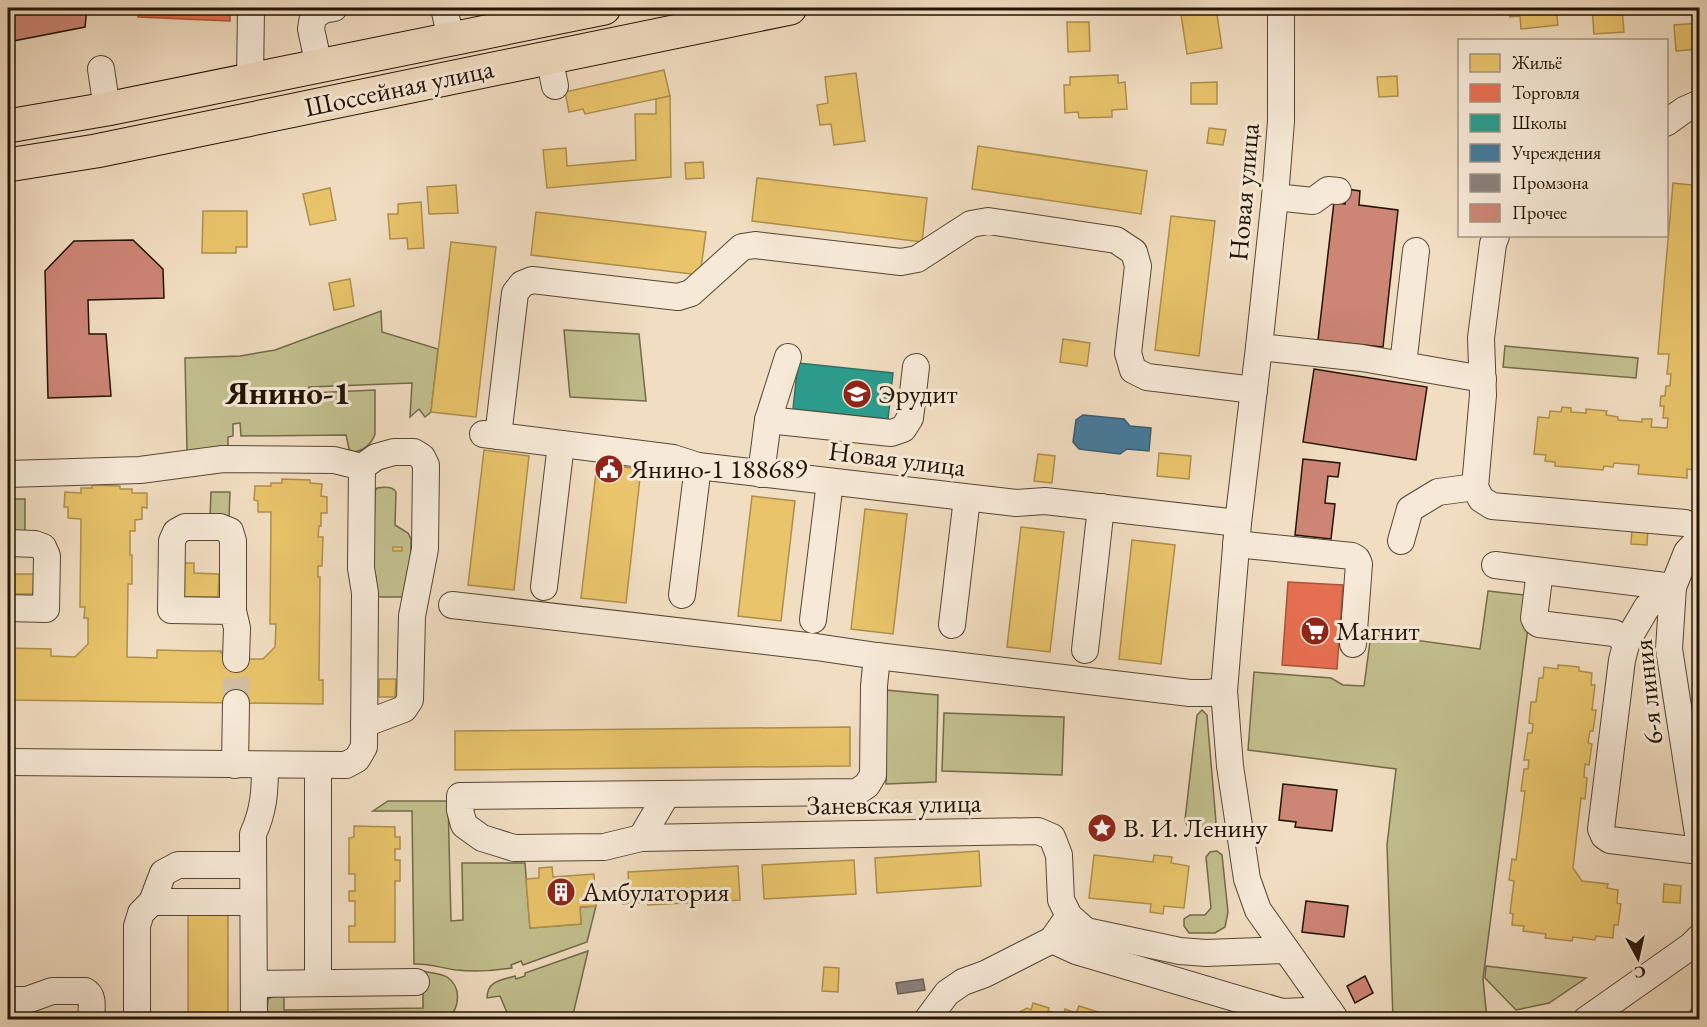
<svg xmlns="http://www.w3.org/2000/svg" width="1707" height="1027" font-family="'EB Garamond',serif">
  <rect width="100%" height="100%" fill="#f1ddc1"/>
  <filter id="stains"><feTurbulence type="fractalNoise" baseFrequency=".00333" numOctaves="4"/><feColorMatrix values="0 0 0 0 .2 0 0 0 0 .09 0 0 0 0 .02 0 0 0 .5 -.17"/></filter>
  <radialGradient id="worn" r=".72"><stop offset=".6" stop-color="#630" stop-opacity="0"/><stop offset="1" stop-color="#630" stop-opacity=".3"/></radialGradient>
  <g fill="#c2bf8e" stroke="#726a49" stroke-width="1.5">
    <path d="M381,311L382,332L438,349L431,412L425,417L419,409L410,417L412,383L309,387L310,393L375,390V434C372,444 363,451 353,452L349,449L346,435L241,436L240,423L233,424V436L228,437V448L187,451L185,358L240,356L275,350Z"/>
    <polygon points="564,330 639,334 646,401 570,397"/>
    <polygon points="1505,346 1638,358 1636,378 1503,367"/>
    <path d="M377,488C383,487 393,486 396,492L395,525L408,533L411,539L410,590L408,595L402,597H376V577L373,573L375,491Z"/>
    <polygon points="211,492 230,492 229,517 210,517"/>
    <polygon points="8,499 25,499 25,534 8,533"/>
    <polygon points="1488,591 1532,596 1483,979 1487,1019 1393,1019 1387,845 1396,769 1248,750 1254,672 1331,678 1343,685 1364,686 1371,634 1480,649"/>
    <polygon points="886,690 938,695 936,782 886,784"/>
    <polygon points="1202,710 1207,715 1216,822 1213,828 1187,825 1185,820 1197,715"/>
    <polygon points="944,713 1064,717 1062,775 942,771"/>
    <path d="M388,801H448L451,921L463,920L462,863H525L530,928L581,924L580,907L596,906L587,942L523,965L521,961L511,965L512,968C493,971 475,972 456,970C441,968 428,963 414,964L412,811H373Z"/>
    <polygon points="1217,851 1222,855 1228,912 1225,927 1215,933 1189,933 1184,926 1184,919 1190,915 1205,915 1211,908 1206,857 1210,852"/>
    <path d="M588,951L572,1019H502L508,1015L500,996L487,998C487,981 501,980 515,976L516,979L525,976V973Z"/>
    <polygon points="1486,966 1586,978 1549,1003 1516,1010 1485,978"/>
    <path d="M423,971C430,973 441,973 447,977C462,987 460,1009 447,1019L266,1020L268,999L276,995L284,993V1010L423,1008Z"/>
  </g>
  <g fill="#e9c46a" stroke="#ad8f4b" stroke-width="1.5">
    <polygon points="1180,8 1216,8 1222,48 1187,54"/>
    <polygon points="1509,8 1556,8 1558,25 1521,29 1520,16 1510,17"/>
    <polygon points="1622,8 1624,32 1594,34 1592,9"/>
    <polygon points="1067,22 1089,22 1090,51 1068,52"/>
    <polygon points="1700,23 1700,49 1676,51 1674,25"/>
    <polygon points="664,70 670,96 585,114 583,109 569,112 565,92"/>
    <polygon points="856,73 865,141 834,145 831,124 820,125 817,105 828,103 825,77"/>
    <polygon points="1118,75 1118,83 1125,82 1127,109 1112,110 1112,117 1079,118 1078,112 1065,113 1064,85 1070,85 1070,77"/>
    <polygon points="1397,76 1398,96 1379,97 1377,77"/>
    <polygon points="1217,82 1217,104 1191,104 1191,83"/>
    <polygon points="670,96 671,177 547,188 543,150 566,148 567,166 636,160 635,114 656,114 656,99"/>
    <polygon points="1209,128 1226,130 1223,145 1207,143"/>
    <polygon points="978,146 1147,171 1141,214 972,189"/>
    <polygon points="703,162 704,178 686,179 685,163"/>
    <polygon points="757,178 927,198 922,242 752,221"/>
    <polygon points="1673,183 1700,186 1700,471 1687,469 1687,478 1638,474 1639,465 1614,463 1613,467 1604,466 1603,470 1555,466 1555,462 1545,461 1546,455 1534,454 1538,417 1549,418 1550,411 1561,412 1562,407 1571,408 1571,412 1586,413 1586,409 1607,411 1606,415 1618,417 1618,420 1642,422 1642,419 1652,419 1651,427 1667,428 1668,418 1663,418 1664,406 1660,406 1661,396 1665,396 1666,386 1670,386 1671,374 1667,374 1669,354 1658,354"/>
    <polygon points="456,185 458,213 429,214 427,187"/>
    <polygon points="330,188 336,220 310,225 303,194"/>
    <polygon points="421,202 424,248 408,249 407,238 390,239 388,214 398,214 398,204"/>
    <polygon points="203,211 247,211 247,247 236,247 236,253 202,253"/>
    <polygon points="536,212 706,232 700,275 531,255"/>
    <polygon points="1171,216 1215,221 1199,356 1155,350"/>
    <polygon points="451,242 496,247 476,417 431,412"/>
    <polygon points="350,279 354,306 334,310 329,283"/>
    <polygon points="1063,339 1090,343 1087,366 1060,362"/>
    <polygon points="484,450 529,456 514,590 468,585"/>
    <polygon points="1159,453 1191,456 1189,479 1157,476"/>
    <polygon points="1038,454 1055,456 1052,483 1034,481"/>
    <polygon points="597,464 641,469 626,603 581,598"/>
    <polygon points="282,479 310,480 310,483 322,484 321,496 327,497 327,513 321,513 321,526 319,526 318,537 323,537 322,566 318,566 318,577 320,577 319,680 323,680 323,704 8,700 8,648 51,649 51,656 75,657 88,644 88,618 84,618 85,607 80,607 81,519 68,518 68,507 64,507 65,492 81,493 81,488 92,488 92,485 120,486 120,489 132,489 132,493 147,493 147,508 142,507 142,519 135,520 135,531 130,531 130,555 132,555 132,584 128,584 127,657 157,658 157,650 197,651 221,651 221,653 233,653 233,659 263,659 275,647 276,624 270,624 271,512 258,512 258,501 254,500 255,486 271,486 271,483 282,483"/>
    <polygon points="752,496 795,501 781,621 738,616"/>
    <polygon points="865,509 907,514 893,634 851,629"/>
    <polygon points="1021,527 1064,532 1050,652 1007,647"/>
    <polygon points="1632,527 1648,528 1647,545 1631,544"/>
    <polygon points="1132,540 1175,545 1161,664 1119,659"/>
    <rect x="393" y="547" width="9" height="4"/>
    <polygon points="8,563 8,574 34,574 33,594 8,594"/>
    <polygon points="184,563 194,563 194,573 219,574 218,597 184,597"/>
    <polygon points="1558,665 1579,667 1579,671 1592,673 1591,685 1595,685 1592,710 1596,710 1593,731 1590,731 1588,743 1592,744 1589,765 1585,764 1584,777 1587,778 1585,799 1581,798 1573,868 1582,881 1608,884 1607,888 1618,890 1617,903 1621,904 1618,925 1614,925 1613,938 1596,936 1595,940 1573,937 1572,941 1545,938 1546,934 1523,931 1524,926 1512,925 1513,914 1510,913 1514,881 1509,880 1512,859 1516,860 1525,791 1521,791 1524,769 1528,769 1529,760 1524,760 1528,733 1532,733 1533,724 1529,723 1531,702 1536,702 1539,678 1543,678 1544,667 1558,669"/>
    <polygon points="379,679 396,679 395,697 379,697"/>
    <polygon points="850,727 850,766 455,770 455,731"/>
    <polygon points="354,826 395,827 395,837 400,837 400,849 395,849 395,860 400,860 400,881 395,881 395,942 349,942 349,926 355,926 355,901 349,901 349,891 355,891 355,874 349,874 349,838 354,837"/>
    <polygon points="979,851 981,886 877,893 875,858"/>
    <polygon points="1094,855 1153,862 1154,855 1172,857 1171,863 1189,866 1184,908 1164,906 1163,914 1150,912 1151,904 1089,898"/>
    <polygon points="854,860 856,894 764,899 762,865"/>
    <polygon points="738,866 740,900 648,905 647,902 623,904 622,890 629,889 628,872"/>
    <polygon points="552,867 553,877 594,874 596,906 580,907 581,924 530,928 526,879 539,878 539,868"/>
    <polygon points="1664,884 1681,886 1680,903 1663,902"/>
    <rect x="188" y="911" width="40" height="109"/>
    <polygon points="824,967 839,968 838,992 822,991"/>
    <polygon points="1033,1003 1049,1008 1048,1011 1063,1016 1065,1009 1076,1013 1079,1006 1123,1020 1004,1020 1027,1008 1031,1010"/>
  </g>
  <g fill="#e76f51" stroke="#ac543a" stroke-width="1.5">
    <polygon points="138,8 230,8 230,21 138,17"/>
    <polygon points="1288,582 1343,585 1337,669 1282,665"/>
    <polygon points="1700,995 1700,1020 1685,1020"/>
  </g>
  <polygon fill="#2a9d8f" stroke="#277465" stroke-width="1.5" points="798,363 893,373 888,419 793,409"/>
  <polygon fill="#457b9d" stroke="#3a5c6f" stroke-width="1.5" points="1083,415 1124,419 1130,426 1151,428 1149,451 1127,449 1120,454 1079,449 1073,442 1076,420"/>
  <polygon fill="#8a817c" stroke="#6a6058" stroke-width="1.5" points="923,979 925,990 898,994 896,983"/>
  <g fill="#cd8576" stroke="#211404" stroke-width="1.5">
    <polygon points="8,8 87,8 85,27 8,42"/>
    <polygon points="1347,189 1360,191 1359,205 1398,210 1383,347 1318,340 1334,202 1345,204"/>
    <polygon points="133,240 163,269 164,298 88,300 89,334 106,334 111,396 48,398 45,271 74,241"/>
    <polygon points="1314,369 1427,387 1416,460 1303,442"/>
    <polygon points="1303,459 1340,463 1338,477 1328,476 1325,503 1335,504 1331,539 1295,535"/>
    <polygon points="1283,784 1337,790 1332,831 1295,827 1296,822 1279,820"/>
    <polygon points="1306,901 1348,906 1344,937 1302,932"/>
    <polygon points="1365,976 1373,993 1355,1003 1347,986"/>
  </g>
  <g fill="none" stroke-linecap="round" stroke-linejoin="round">
    <polyline stroke="#d2bfa5" stroke-width="26" stroke-dasharray="26 13" stroke-linecap="butt" points="236,703 236,659"/>
    <g stroke="#554633" stroke-width="28">
      <g id="minor">
        <polyline points="444,8 451,39"/>
        <polyline points="1281,8 1281,121 1275,197 1259,347 1238,523 1224,691 1230,766 1247,879 1258,910 1336,1020"/>
        <polyline points="549,57 555,86"/>
        <polyline points="319,66 311,29 313,17 323,10 334,8"/>
        <polyline points="101,69 107,109"/>
        <polyline points="250,80 251,8"/>
        <polyline points="1666,123 1684,110 1700,103"/>
        <polyline points="1275,197 1313,201 1328,190 1338,191"/>
        <polyline points="1496,236 1493,244 1481,338 1483,395 1475,487 1481,499 1492,506 1685,523"/>
        <polyline points="1259,347 1362,358 1483,379"/>
        <polyline points="1403,365 1416,251"/>
        <polyline points="768,420 891,433 903,429 910,418 916,367"/>
        <polyline points="483,434 673,458 698,466 1016,503 1045,501 1238,523"/>
        <polyline points="498,436 515,293 522,284 532,280 678,297 691,293 742,247 755,245 901,262 917,259 971,224 988,221 1116,240 1134,252 1138,266 1128,353 1133,370 1147,377 1254,390"/>
        <polyline points="362,467 376,457 394,452 414,452 422,457 426,465 425,549 412,616 410,700 404,709 364,724"/>
        <polyline points="8,474 140,470 223,459 334,460 362,467 361,568 365,593 364,747 357,759 346,765 8,762"/>
        <polyline points="761,474 768,420 788,357"/>
        <polyline points="1700,538 1687,552 1673,587 1669,649 1700,847"/>
        <polyline points="1401,541 1410,509 1438,492 1475,487"/>
        <polyline points="8,543 35,544 43,547 47,556 46,609 8,608"/>
        <polyline points="1236,544 1352,556 1357,559 1359,564 1353,644"/>
        <polyline points="1495,565 1673,587"/>
        <polyline points="1540,571 1534,618 1536,622 1539,624 1614,633 1627,641"/>
        <polyline points="544,587 561,444"/>
        <polyline points="1673,587 1647,607 1627,641 1622,660 1601,829 1604,836 1610,840 1700,851"/>
        <polyline points="682,595 698,466"/>
        <polyline points="452,605 816,647 877,656 1190,693 1208,693 1224,691"/>
        <polyline points="233,611 171,610 172,541 176,532 185,527 220,527 230,531 233,541 233,611 237,628 236,659"/>
        <polyline points="813,620 830,482"/>
        <polyline points="952,625 967,498"/>
        <polyline points="1085,650 1101,507"/>
        <polyline points="877,656 874,686 873,775 867,785 857,792 460,796 460,810 464,825 482,838 514,848 604,847 641,838 1038,831 1052,837 1059,855 1061,900 1069,916 1086,931 1180,951 1206,953 1286,950"/>
        <polyline points="235,765 236,703"/>
        <polyline points="641,838 667,794"/>
        <polyline points="152,902 163,873 178,865 253,865"/>
        <polyline points="1069,916 1052,940 1076,951 1282,1012 1329,1010"/>
        <polyline points="318,983 318,765"/>
        <polyline points="254,984 416,982"/>
        <path d="M8,1000H27L52,991H85C95,996 91,1010 91,1020"/>
        <polyline points="137,1020 137,926 141,913 152,902 253,902"/>
        <path d="M254,1020L253,834C264,810 265,791 265,765"/>
        <polyline points="927,1020 947,993 963,982 985,974 1052,940"/>
        <polyline points="1586,1020 1691,946 1700,937"/>
      </g>
    </g>
    <g stroke="#211404" stroke-width="35">
      <g id="major">
        <polyline points="8,126 107,109 604,8"/>
        <polyline points="8,165 96,151 790,8"/>
      </g>
    </g>
    <use href="#minor" stroke="#f6e9d7" stroke-width="26"/>
    <use href="#major" stroke="#f1ddc1" stroke-width="33"/>
  </g>
  <defs>
    <g id="school-disc" transform="scale(1.5)"><circle r="9.5" fill="#8f2418" stroke="#f6e9d7"/><path d="M0-5L7-2L0 1L-7-2ZM-4 1L0 2.5L4 1V4Q0 6-4 4Z" fill="#fff"/></g>
    <g id="civic-disc" transform="scale(1.5)"><circle r="9.5" fill="#8f2418" stroke="#f6e9d7"/><path d="M-.6-6.5H3V-4.5H.6V-3L4-1V1h2V6H-6V1h2V-1L-.6-3ZM-1.2 2.5V6h2.4V2.5Z" fill="#fff"/></g>
    <g id="supermarket-disc" transform="scale(1.5)"><circle r="9.5" fill="#8f2418" stroke="#f6e9d7"/><path d="M-6-5.5h2.5l.6 2H6L4.5 2H-2.5L-4.4-4H-6ZM-1.5 3.2a1.3 1.3 0 1 0 .1 0ZM3 3.2a1.3 1.3 0 1 0 .1 0Z" fill="#fff"/></g>
    <g id="sight-disc" transform="scale(1.5)"><circle r="9.5" fill="#8f2418" stroke="#f6e9d7"/><path d="M0-6L1.8-2.2L6-1.7L2.9 1.2L3.7 5.4L0 3.3L-3.7 5.4L-2.9 1.2L-6-1.7L-1.8-2.2Z" fill="#fff"/></g>
    <g id="building-disc" transform="scale(1.5)"><circle r="9.5" fill="#8f2418" stroke="#f6e9d7"/><path d="M-4-6H4V6H1V3H-1V6H-4ZM-2.5-4.3h1.7v1.8h-1.7ZM.8-4.3h1.7v1.8H.8ZM-2.5-1h1.7V.8h-1.7ZM.8-1h1.7V.8H.8Z" fill="#fff"/></g>
  </defs>
  <g fill-rule="evenodd">
    <use href="#school-disc" x="857" y="394"/>
    <use href="#civic-disc" x="609" y="469"/>
    <use href="#supermarket-disc" x="1315" y="631"/>
    <use href="#sight-disc" x="1102" y="828"/>
    <use href="#building-disc" x="561" y="892"/>
  </g>
  <g text-anchor="middle" stroke-width="6" stroke-linejoin="round" paint-order="stroke">
    <g font-size="27" fill="#211404" stroke="#f6e9d7">
      <text transform="translate(399 88) rotate(-12)" y="9">Шоссейная улица</text>
      <text transform="translate(1244 192) rotate(-85)" y="9">Новая улица</text>
      <text transform="translate(897 459) rotate(7)" y="9">Новая улица</text>
      <text transform="translate(1648 692) rotate(-96)" y="9">6-я линия</text>
      <text transform="translate(894 804) rotate(-1)" y="9">Заневская улица</text>
    </g>
    <g font-size="27" fill="#211404" stroke="#f6e9d7" text-anchor="start">
      <text x="878" y="403">Эрудит</text>
      <text x="630" y="478">Янино-1 188689</text>
      <text x="1336" y="640">Магнит</text>
      <text x="1123" y="837">В. И. Ленину</text>
      <text x="582" y="901">Амбулатория</text>
    </g>
    <g font-size="33" font-weight="bold" fill="#211404" stroke="#f6e9d7">
      <text x="288" y="404">Янино-1</text>
    </g>
  </g>
  <rect width="1707" height="1027" fill="none" stroke="#f1ddc1" stroke-width="30"/>
  <rect x="9" y="9" width="1689" height="1009" fill="none" stroke="#211404" stroke-width="3"/>
  <rect x="15" y="15" width="1677" height="997" fill="none" stroke="#211404" stroke-width="1.5"/>
  <rect x="1458" y="39" width="210" height="198" fill="#f6e9d7" stroke="#a19483" stroke-width="1.5"/>
  <rect x="1470" y="54" width="30" height="18" fill="#e9c46a" stroke="#a19483" stroke-width="1.5"/>
  <text x="1512" y="69" font-size="18" fill="#211404">Жильё</text>
  <rect x="1470" y="84" width="30" height="18" fill="#e76f51" stroke="#a19483" stroke-width="1.5"/>
  <text x="1512" y="99" font-size="18" fill="#211404">Торговля</text>
  <rect x="1470" y="114" width="30" height="18" fill="#2a9d8f" stroke="#a19483" stroke-width="1.5"/>
  <text x="1512" y="129" font-size="18" fill="#211404">Школы</text>
  <rect x="1470" y="144" width="30" height="18" fill="#457b9d" stroke="#a19483" stroke-width="1.5"/>
  <text x="1512" y="159" font-size="18" fill="#211404">Учреждения</text>
  <rect x="1470" y="174" width="30" height="18" fill="#8a817c" stroke="#a19483" stroke-width="1.5"/>
  <text x="1512" y="189" font-size="18" fill="#211404">Промзона</text>
  <rect x="1470" y="204" width="30" height="18" fill="#cd8576" stroke="#a19483" stroke-width="1.5"/>
  <text x="1512" y="219" font-size="18" fill="#211404">Прочее</text>
  <g transform="translate(1638 958) rotate(172)" stroke="#f6e9d7" stroke-width="4.5" paint-order="stroke">
  <path d="M0-4.5L10 22L0 15L-10 22Z" fill="#211404"/>
  <text y="-9" font-size="16" font-weight="bold" text-anchor="middle" fill="#211404">С</text>
  </g>
  <rect width="100%" height="100%" filter="url(#stains)"/>
  <rect width="100%" height="100%" fill="url(#worn)"/>
</svg>
